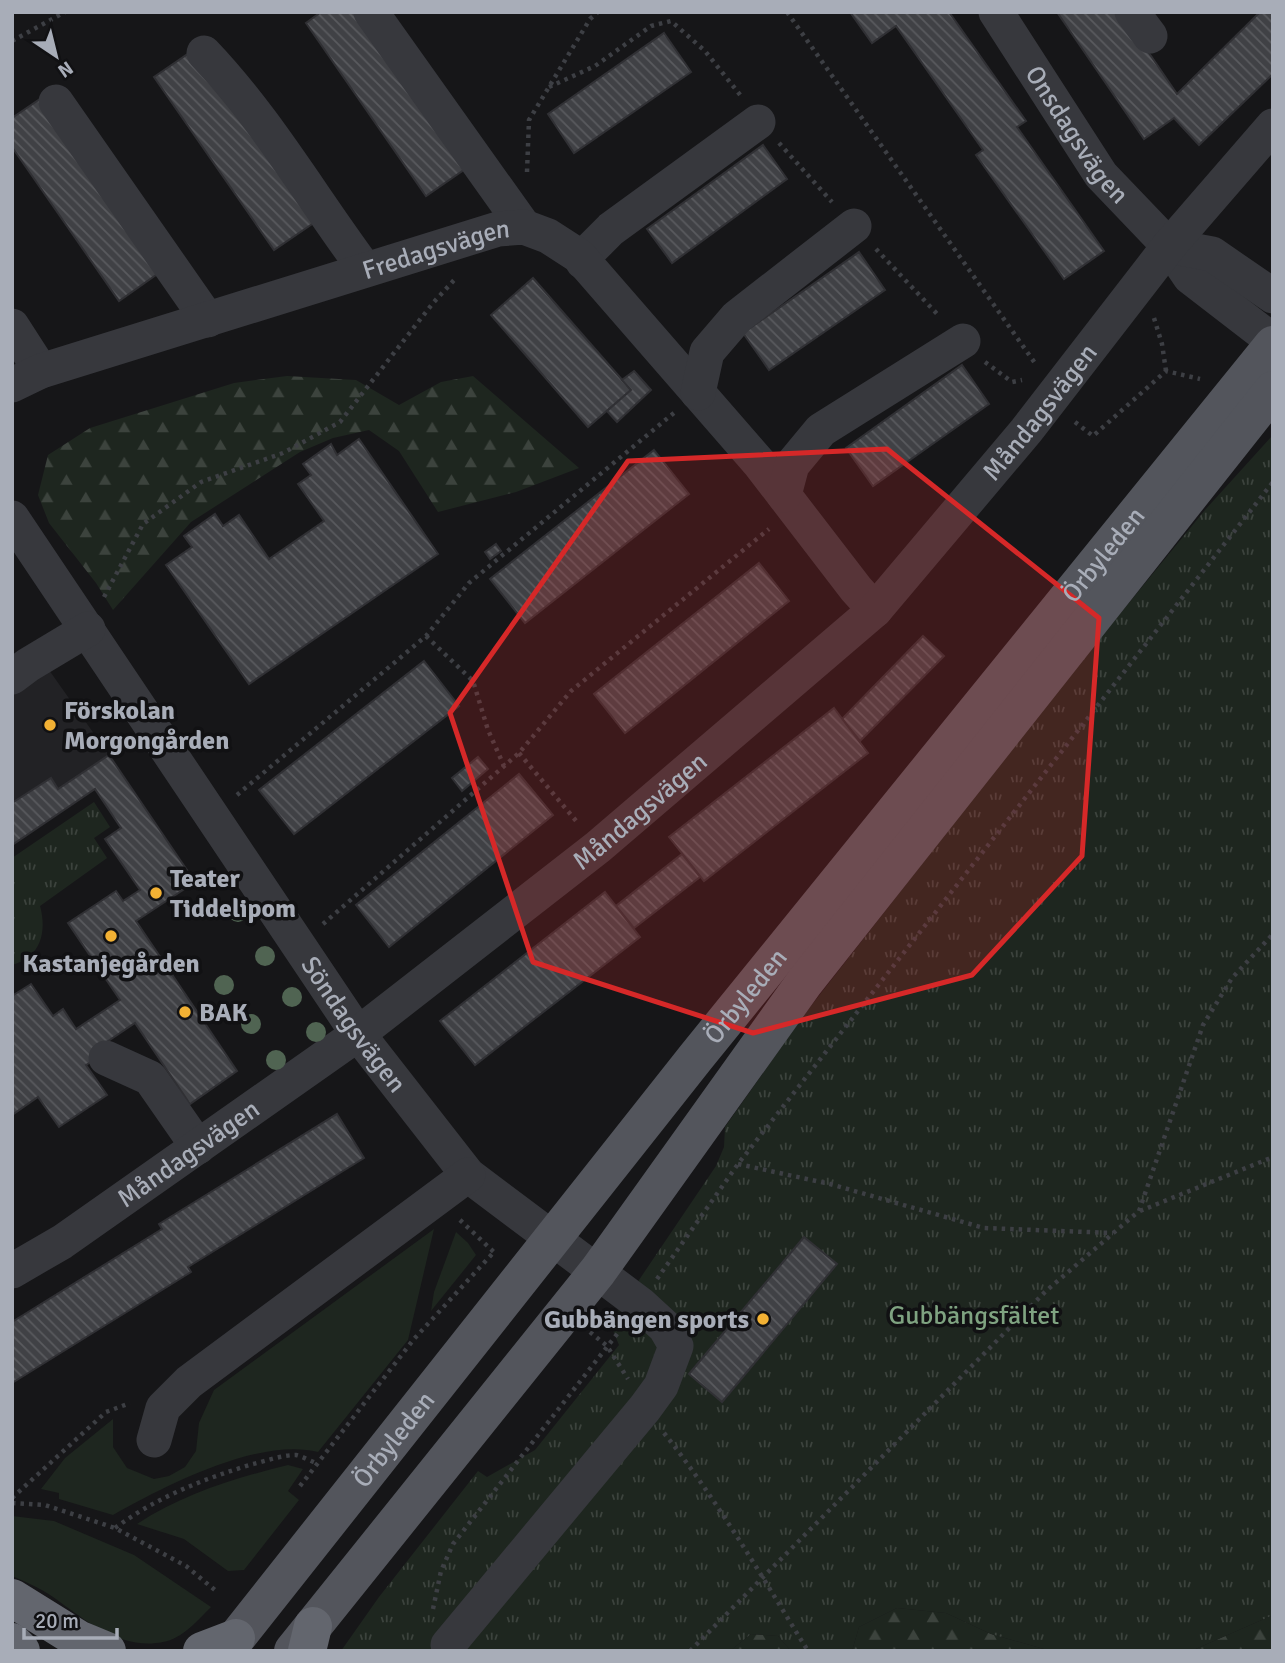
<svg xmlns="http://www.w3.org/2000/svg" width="1285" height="1663" font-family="Signika,sans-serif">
  <defs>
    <pattern id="forest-firs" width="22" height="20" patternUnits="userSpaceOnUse" patternTransform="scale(1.75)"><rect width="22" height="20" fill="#1e261f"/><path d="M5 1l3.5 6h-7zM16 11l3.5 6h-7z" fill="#3c433d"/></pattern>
    <pattern id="park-tufts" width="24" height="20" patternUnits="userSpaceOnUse" patternTransform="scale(1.75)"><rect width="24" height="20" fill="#1e261f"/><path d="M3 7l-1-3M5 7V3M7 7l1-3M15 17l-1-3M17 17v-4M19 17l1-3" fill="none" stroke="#3c433d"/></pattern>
    <pattern id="building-back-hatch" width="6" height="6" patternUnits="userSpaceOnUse" patternTransform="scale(1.75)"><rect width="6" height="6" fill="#404145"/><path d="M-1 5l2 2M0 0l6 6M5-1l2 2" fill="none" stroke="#595a5e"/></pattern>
  </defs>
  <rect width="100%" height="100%" fill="#161618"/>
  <polygon fill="#222225" points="49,670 109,755 58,789 50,778 12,803 12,695"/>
  <g fill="#1e261f">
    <path d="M434,1229L408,1340L318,1452C259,1437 165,1486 113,1515L59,1499V1493L41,1489L65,1458L113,1419V1447L127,1468L154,1479L169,1476L185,1467L196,1451L199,1423L214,1390Z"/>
    <polygon points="456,1232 468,1243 476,1255 431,1311 434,1292"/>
    <path d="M288,1465L303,1469L288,1491L299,1500L244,1570L228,1571L184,1539L137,1524C183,1494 235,1478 288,1465Z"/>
    <path d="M12,1516L54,1521L134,1555L211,1607C198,1620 182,1639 163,1642C123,1650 90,1624 60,1602C46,1591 29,1583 12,1576Z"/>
  </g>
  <g fill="url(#forest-firs)">
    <polygon points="287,376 356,380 399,405 441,382 473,376 579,468 516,492 438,512 399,451 369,430 333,438 300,452 191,522 113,610 96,583 49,523 38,495 48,455 90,428 234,383"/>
    <polygon points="897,1608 946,1613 991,1634 1051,1651 852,1651 859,1627"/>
    <polygon points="1273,1615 1273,1651 1191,1651"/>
    <polygon points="751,1634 778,1636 791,1651 730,1651"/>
  </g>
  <g fill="url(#park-tufts)">
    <polygon points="1273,435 1273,1615 1191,1651 1051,1651 991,1634 946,1613 897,1608 859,1627 852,1651 791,1651 778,1636 751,1634 730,1651 341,1651 379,1597 478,1471 487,1477 535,1450 619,1345 610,1323 716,1166 724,1147 725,1127 804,1015 1069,676 1205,510"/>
    <path d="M94,802L110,827L94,838L107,858L40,906C47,932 41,957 12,965V858Z"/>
  </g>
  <g fill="url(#building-back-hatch)" stroke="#303034" stroke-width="2">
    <polygon points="321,12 364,12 471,165 426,196 306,23"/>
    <polygon points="850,12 949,12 1026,121 1017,127 1104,251 1064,279 976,155 983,150 896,26 872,43"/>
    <polygon points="1057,12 1121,12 1177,94 1260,12 1273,12 1273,74 1199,145 1174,118 1144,139"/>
    <polygon points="664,33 691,72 574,153 548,114"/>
    <polygon points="198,47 318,220 274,250 154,77"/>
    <polygon points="43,97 163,270 119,301 12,147 12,118"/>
    <polygon points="763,145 787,179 672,263 647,229"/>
    <polygon points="859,252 885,290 769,370 743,333"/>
    <polygon points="533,278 631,390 588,427 491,315"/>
    <polygon points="962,365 989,404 873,486 846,448"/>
    <polygon points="634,371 651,390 617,422 607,411 631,390 622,380"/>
    <polygon points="359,439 438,554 249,684 166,565 192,547 184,536 215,514 223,526 239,515 269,559 324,521 298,484 311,475 303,464 331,444 337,455"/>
    <polygon points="654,450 689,494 525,623 490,579"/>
    <polygon points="496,544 501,551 490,559 485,552"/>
    <polygon points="759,563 789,601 625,733 594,694"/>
    <polygon points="923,636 944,656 860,741 842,719"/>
    <polygon points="424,661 459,706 294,834 259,790"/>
    <polygon points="834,708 868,753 704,881 669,837"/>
    <polygon points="109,755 195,882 136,921 237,1071 190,1104 135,1023 92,1052 96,1059 86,1065 107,1095 59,1127 38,1097 12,1115 12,996 31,984 53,1016 63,1009 76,1029 120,1000 68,923 116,891 123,901 140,890 105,839 121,828 95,789 12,845 12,803 51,778 58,789"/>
    <polygon points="478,757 488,769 462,791 452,778"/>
    <polygon points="519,774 553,815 389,947 356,905"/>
    <polygon points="682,854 700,877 634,928 616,906"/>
    <polygon points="605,892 640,937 475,1065 440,1021"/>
    <polygon points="337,1114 364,1158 188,1267 191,1272 12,1383 12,1322 162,1229 159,1224"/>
    <polygon points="804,1237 837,1264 722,1402 689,1374"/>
  </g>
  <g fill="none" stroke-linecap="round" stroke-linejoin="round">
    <g stroke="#3d3f44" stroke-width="4.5" stroke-dasharray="3.5 5" stroke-linecap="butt">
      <polyline points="787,12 1037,366"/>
      <polyline points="12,41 65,12"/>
      <polyline points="549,87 595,66 651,26 671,21 705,51 741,96"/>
      <polyline points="779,143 832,202"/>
      <polyline points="527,172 529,120 590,19 598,12"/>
      <polyline points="876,249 940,317"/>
      <polyline points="1154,318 1162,344 1166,371"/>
      <polyline points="985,362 1012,382 1022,380"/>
      <polyline points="1075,422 1093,436 1166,371 1200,379"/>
      <polyline points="104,597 143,524 201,482 283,453 340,422 433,303 456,278"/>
      <polyline points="426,636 473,681 488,730 504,766"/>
      <polyline points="519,753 577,822"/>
      <polyline points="237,795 426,636 469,583 675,412"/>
      <polyline points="323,924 519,753 571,691 769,529"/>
      <polyline points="738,1164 830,1184 984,1228 1113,1233"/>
      <polyline points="1140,1211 1273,1157"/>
      <polyline points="460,1220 497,1255"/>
      <polyline points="657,1279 738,1164 1273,482"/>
      <polyline points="590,1332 607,1346 628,1379"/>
      <path d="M664,1433C718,1501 762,1577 808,1651"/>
      <polyline points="300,1486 414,1339 493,1253"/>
      <polyline points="12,1498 106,1412 130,1403"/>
      <polyline points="12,1503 45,1505 115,1528 186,1566 216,1591"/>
      <path d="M115,1528C157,1497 203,1479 253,1464C266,1461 282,1455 296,1455C302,1456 310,1461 316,1463"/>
      <polyline points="433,1609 441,1571 453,1544 621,1329"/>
      <polyline points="690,1651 1046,1291 1139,1211 1203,1025 1232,978 1273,934"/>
    </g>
    <g stroke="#37383d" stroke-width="35">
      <polyline points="371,12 524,227"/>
      <path id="s1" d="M996,12L1101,175L1169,246L1190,277L1273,341"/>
      <polyline points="1132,12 1150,36"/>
      <path d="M204,53C266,118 312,198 365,269"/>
      <polyline points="56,102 208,320"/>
      <polyline points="1169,246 1212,254 1273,296"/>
      <polyline points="583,262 589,251 611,229 758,122"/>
      <polyline points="12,326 41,371"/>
      <path id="s2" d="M12,385L41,371L498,229L524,227L548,236L579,256L760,464L856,589L875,610"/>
      <polyline points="698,393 707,352 737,317 854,226"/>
      <polyline points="784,495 792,465 821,430 963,341"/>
      <path id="s3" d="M12,518L358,1034L468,1175L640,1304L665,1327L676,1346L661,1386L645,1408L448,1645"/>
      <polyline points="12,677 28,665 88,629"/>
      <polyline points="106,1058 150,1078 198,1147"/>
      <path id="s4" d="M12,1271L62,1242L358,1034L598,847L875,610L1026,431L1169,246L1273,126"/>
      <polyline points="154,1440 163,1408 189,1382 468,1175"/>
    </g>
    <g stroke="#53555c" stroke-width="38">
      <path id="s5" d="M226,1651L696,1057L1273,345"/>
      <polyline points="293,1651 598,1271 804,983 1273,390"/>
    </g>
    <g stroke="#63666e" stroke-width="38">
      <polyline points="12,1598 78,1639 107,1651"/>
      <polyline points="12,1642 21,1651"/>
      <polyline points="202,1651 236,1638"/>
      <polyline points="307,1651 313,1626"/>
    </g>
  </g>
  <g fill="#506452">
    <circle cx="238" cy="912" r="10"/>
    <circle cx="265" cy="956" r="10"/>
    <circle cx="224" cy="985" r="10"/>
    <circle cx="292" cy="997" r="10"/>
    <circle cx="251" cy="1024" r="10"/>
    <circle cx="316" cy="1032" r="10"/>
    <circle cx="276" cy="1060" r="10"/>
  </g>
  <path fill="#d62828" fill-opacity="0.2" stroke="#d62828" stroke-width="5" stroke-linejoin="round" d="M887,449L1099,618L1082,856L972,975L753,1033L533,962L450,713L628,461Z"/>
  <g fill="#f2b134" stroke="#111113" stroke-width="2.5">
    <circle cx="50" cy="725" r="7"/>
    <circle cx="156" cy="893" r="7"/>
    <circle cx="111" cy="936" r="7"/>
    <circle cx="185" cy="1012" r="7"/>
    <circle cx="763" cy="1319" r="7"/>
  </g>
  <g text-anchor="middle" stroke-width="7" stroke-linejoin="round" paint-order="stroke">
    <g font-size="26" fill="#a8adb8" stroke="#111113">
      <text dy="9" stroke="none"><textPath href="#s1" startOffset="147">Onsdagsvägen</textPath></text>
      <text dy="9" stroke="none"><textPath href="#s2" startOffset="446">Fredagsvägen</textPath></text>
      <text dy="9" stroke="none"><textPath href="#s4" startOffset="1346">Måndagsvägen</textPath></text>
      <text dy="9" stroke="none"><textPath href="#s5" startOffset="1404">Örbyleden</textPath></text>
      <text dy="9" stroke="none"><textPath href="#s4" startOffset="779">Måndagsvägen</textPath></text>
      <text dy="9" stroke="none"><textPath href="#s5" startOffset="836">Örbyleden</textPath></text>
      <text dy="9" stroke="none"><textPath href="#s3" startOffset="611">Söndagsvägen</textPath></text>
      <text dy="9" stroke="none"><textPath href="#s4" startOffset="212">Måndagsvägen</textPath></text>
      <text dy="9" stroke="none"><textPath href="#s5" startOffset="270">Örbyleden</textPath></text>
    </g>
    <g font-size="26" font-weight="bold" fill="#a8adb8" stroke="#111113" text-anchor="start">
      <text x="64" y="719">Förskolan<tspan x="64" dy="30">Morgongården</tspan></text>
      <text x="170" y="887">Teater<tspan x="170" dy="30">Tiddelipom</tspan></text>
      <text x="111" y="972" text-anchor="middle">Kastanjegården</text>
      <text x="199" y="1021">BAK</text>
      <text x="749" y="1328" text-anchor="end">Gubbängen sports</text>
    </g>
    <g font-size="26" fill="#7fa381" stroke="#111113">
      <text x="974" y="1324">Gubbängsfältet</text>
    </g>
  </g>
  <rect width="1285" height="1663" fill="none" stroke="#a8adb8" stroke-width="28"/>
  <g transform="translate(56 56) rotate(145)" stroke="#111113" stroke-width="5" paint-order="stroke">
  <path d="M0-5L12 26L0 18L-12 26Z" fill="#a8adb8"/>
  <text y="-10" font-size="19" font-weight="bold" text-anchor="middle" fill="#a8adb8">N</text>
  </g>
  <path d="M24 1628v10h93v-10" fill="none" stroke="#a8adb8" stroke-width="3.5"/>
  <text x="35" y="1628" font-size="21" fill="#a8adb8" stroke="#111113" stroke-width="5" paint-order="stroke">20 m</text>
</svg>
